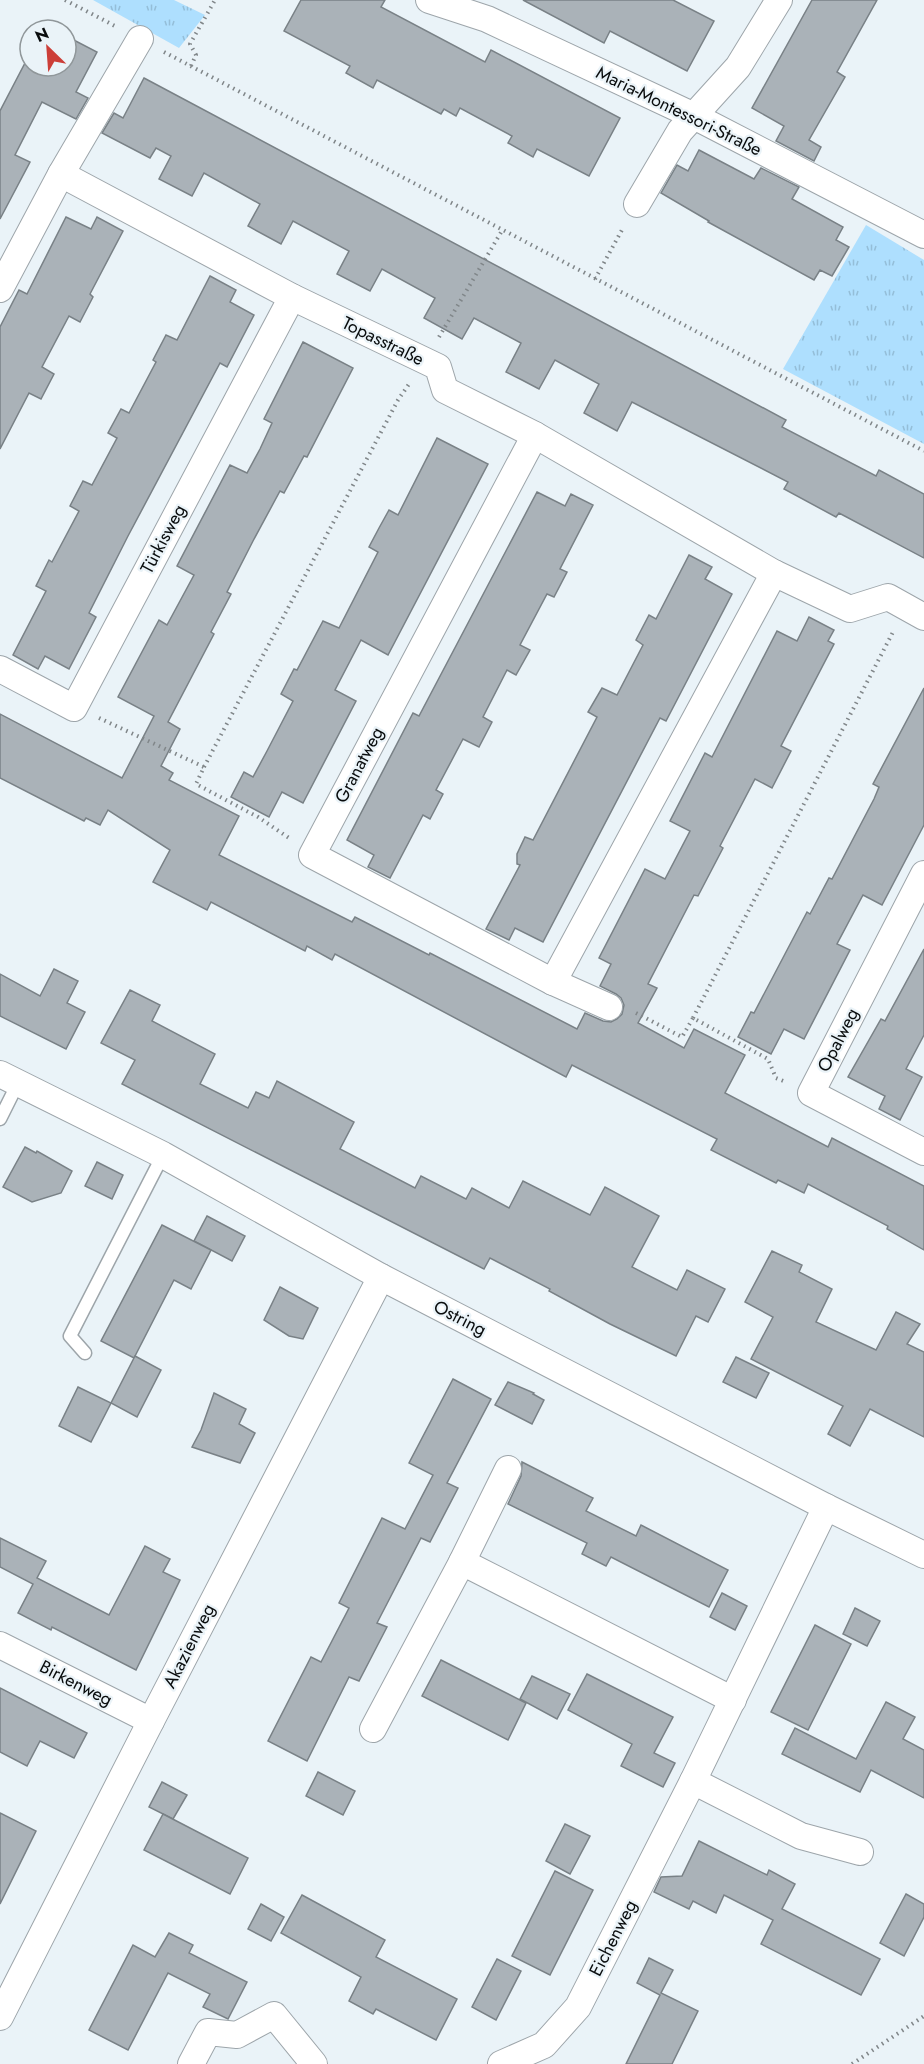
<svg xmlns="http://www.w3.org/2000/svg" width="924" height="2064" font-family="Jost,sans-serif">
  <defs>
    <pattern id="park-tufts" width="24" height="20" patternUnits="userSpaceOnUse" patternTransform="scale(1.5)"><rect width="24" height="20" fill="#aedffe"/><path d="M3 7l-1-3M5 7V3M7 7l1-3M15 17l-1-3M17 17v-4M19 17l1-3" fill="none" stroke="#94bed8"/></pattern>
  </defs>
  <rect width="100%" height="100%" fill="#eaf3f8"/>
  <g fill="url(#park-tufts)">
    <polygon points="93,0 174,0 205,15 179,48"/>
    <polygon points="866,225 924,260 924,444 783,369"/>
  </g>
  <g fill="#aab2b8" stroke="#798186" stroke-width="1.5">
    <polygon points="301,0 385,0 381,7 485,62 491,50 620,118 589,176 537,149 533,157 508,143 512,136 460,108 456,116 444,109 441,114 377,80 373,88 346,73 350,66 284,31"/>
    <polygon points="523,0 673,0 714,21 687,71 610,31 604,43"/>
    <polygon points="812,0 877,0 837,72 845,77 809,140 821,147 814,161 776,141 784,126 752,108"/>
    <polygon points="66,36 97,52 76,92 88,98 76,119 42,102 15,155 30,162 0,219 0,111 26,61 23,59 30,46 30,66 66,66"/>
    <polygon points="144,78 786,420 782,427 876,476 879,470 924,494 924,558 839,513 836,517 784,489 788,482 632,402 617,431 584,413 599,384 555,360 539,389 522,380 506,372 521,343 474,318 462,339 424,318 435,298 382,269 370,291 337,274 349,251 293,221 281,244 248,226 260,204 204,173 192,196 159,179 171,156 156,148 150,158 102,133 114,113 123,118"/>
    <polygon points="699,150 754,179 761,168 799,187 792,199 843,227 836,240 849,247 832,276 820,270 814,280 708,222 709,221 661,193 677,165 688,171"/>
    <polygon points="66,217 91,229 97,217 123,231 90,294 93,297 80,322 69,316 42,367 54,374 41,399 29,393 0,449 0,327 19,290 27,294"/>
    <polygon points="210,276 236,290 230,302 254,315 227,367 220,363 128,536 89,613 96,617 69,669 45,656 38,669 13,655 46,591 36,586 49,560 52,562 79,511 70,506 83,481 92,485 117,438 108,433 121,409 129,413 156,362 153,360 166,335 177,340"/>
    <polygon points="303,342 353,368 307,457 304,456 284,493 280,491 253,541 227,592 231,594 211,632 214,634 168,722 180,729 161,766 173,773 169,780 239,816 219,855 352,922 355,917 429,955 430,953 577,1029 585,1013 603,1021 611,1022 617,1019 622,1014 624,1005 621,998 616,994 600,986 611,964 599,958 645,869 665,879 690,831 670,821 705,753 712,757 777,631 797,641 809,617 834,630 828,641 834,644 781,746 791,751 772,788 755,779 720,846 723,848 698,896 694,895 648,984 657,988 638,1023 684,1048 694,1029 745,1055 725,1093 828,1147 832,1138 924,1186 924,1250 887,1229 888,1226 808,1184 804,1193 778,1180 776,1183 711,1150 717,1139 572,1065 566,1077 335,954 332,960 307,946 305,951 211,902 207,910 153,882 170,850 108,810 100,825 86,818 84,821 0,778 0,714 122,778 154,716 118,697 159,620 167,625 194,575 177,566 230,465 247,473 260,449 272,423 264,419"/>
    <polygon points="437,438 488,464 388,655 361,640 335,690 356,701 303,803 282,792 269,817 231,797 244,772 253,777 267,751 293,701 281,694 294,669 297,670 323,621 339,628 378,552 369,547 379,528 389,510 398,515"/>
    <polygon points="537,492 565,506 571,494 593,505 560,569 567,572 554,597 547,594 520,645 530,650 516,675 507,670 483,717 492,722 479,747 463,739 436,790 443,794 430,819 423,815 390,878 368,867 374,855 347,840 413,713 419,716"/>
    <polygon points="689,555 712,567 705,579 732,594 666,721 660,718 543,942 515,928 509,940 486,929 520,865 517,864 517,854 525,837 533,840 597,717 588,712 602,688 617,695 643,645 636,640 649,615 656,619"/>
    <polygon points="924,688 924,825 882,905 863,895 837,944 850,950 804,1039 784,1029 771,1054 738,1037 751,1012 754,1013 807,912 810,914 829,878 832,879 874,799 879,787 873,784"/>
    <polygon points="924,949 924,1035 906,1069 922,1077 900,1120 879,1109 885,1096 848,1077 881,1019 885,1021"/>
    <polygon points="54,969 78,981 67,1003 85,1012 66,1049 0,1016 0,974 40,996"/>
    <polygon points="130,990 160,1005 152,1021 215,1054 200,1084 248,1108 256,1092 269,1098 277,1081 354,1122 340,1149 415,1188 421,1176 466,1199 472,1188 509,1208 523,1181 590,1215 605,1187 659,1216 632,1267 677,1290 687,1270 725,1289 708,1322 696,1316 676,1356 610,1324 549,1291 550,1289 490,1258 484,1269 122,1084 135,1060 101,1043"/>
    <polygon points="25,1147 36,1153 37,1151 72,1171 61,1193 32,1202 3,1187"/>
    <polygon points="97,1162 123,1175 112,1199 85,1186"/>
    <polygon points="207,1216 245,1236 232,1261 194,1241"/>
    <polygon points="162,1225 211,1250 191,1289 174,1280 134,1358 101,1341"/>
    <polygon points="772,1251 802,1265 799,1272 832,1289 816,1322 876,1350 896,1312 920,1324 907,1344 924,1352 924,1437 870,1409 850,1446 828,1434 843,1406 751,1359 773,1317 745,1302"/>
    <polygon points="280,1287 318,1308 303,1339 289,1336 264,1320"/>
    <polygon points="135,1356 161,1370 137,1417 111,1403"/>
    <polygon points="736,1357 769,1373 756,1398 723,1382"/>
    <polygon points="453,1379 491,1399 447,1483 458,1488 430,1542 421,1538 377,1623 387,1627 359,1681 349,1677 307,1761 268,1741 311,1657 321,1662 349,1608 339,1603 382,1518 405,1529 433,1475 409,1463"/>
    <polygon points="508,1382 534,1393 533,1394 544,1400 532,1424 495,1405"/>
    <polygon points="78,1387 111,1403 91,1442 59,1426"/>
    <polygon points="214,1393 246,1409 239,1424 255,1433 240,1463 192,1447 201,1430"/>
    <polygon points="522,1462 593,1498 586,1511 636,1536 641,1525 728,1570 709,1607 611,1557 606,1566 582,1554 587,1543 508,1504 521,1476"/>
    <polygon points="0,1538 46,1561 37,1578 109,1615 145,1546 170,1559 163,1572 180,1580 136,1670 52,1627 51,1630 18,1613 33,1584 0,1567"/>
    <polygon points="722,1593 747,1606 735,1630 710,1617"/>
    <polygon points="855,1608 880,1621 867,1646 843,1634"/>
    <polygon points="815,1625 851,1644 808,1730 771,1712"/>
    <polygon points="441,1660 526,1703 508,1740 422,1696"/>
    <polygon points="587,1674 673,1717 654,1753 675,1763 663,1787 621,1766 632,1744 568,1710"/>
    <polygon points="532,1676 570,1694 557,1719 520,1699"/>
    <polygon points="0,1688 87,1733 74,1758 40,1741 27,1766 0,1752"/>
    <polygon points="886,1702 915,1717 903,1739 924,1750 924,1798 871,1770 860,1792 782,1754 795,1728 856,1759"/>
    <polygon points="318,1772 355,1791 343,1815 306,1796"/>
    <polygon points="162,1782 187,1795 173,1819 149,1807"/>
    <polygon points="0,1813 36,1831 0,1904"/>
    <polygon points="163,1814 248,1858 230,1894 144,1850"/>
    <polygon points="565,1824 590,1836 570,1874 546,1861"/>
    <polygon points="699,1841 767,1875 769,1870 795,1884 782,1909 880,1959 861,1995 761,1944 773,1920 724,1895 716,1913 693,1901 689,1909 654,1892 661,1877 682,1876"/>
    <polygon points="555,1871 593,1890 550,1975 512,1956"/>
    <polygon points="906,1894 924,1904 924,1917 904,1956 880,1943"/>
    <polygon points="302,1895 385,1940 376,1957 457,1999 436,2040 376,2009 373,2014 349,2001 361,1977 281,1933"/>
    <polygon points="261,1904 284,1917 271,1941 248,1929"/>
    <polygon points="169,1933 193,1945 189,1953 247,1982 228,2019 203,2007 210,1994 168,1973 128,2050 89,2030 133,1945 155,1957"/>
    <polygon points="649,1958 673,1970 661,1993 698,2011 672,2064 626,2064 660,1995 637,1983"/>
    <polygon points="497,1959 521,1971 496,2020 472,2007"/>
  </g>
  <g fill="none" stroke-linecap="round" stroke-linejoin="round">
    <g stroke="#9da5aa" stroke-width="15">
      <g id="lane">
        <polyline points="0,1119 18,1083"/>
        <polyline points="85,1353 70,1336 163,1155"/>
      </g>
    </g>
    <g stroke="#9da5aa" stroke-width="28">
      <g id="street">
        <polyline points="429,0 487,19 694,116 924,235"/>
        <polyline points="61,174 292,297 438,367 445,390 535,435 774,573 850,609 888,597 924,617"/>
        <polyline points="637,204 680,131 738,67 779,0"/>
        <polyline points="0,289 61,174 140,39"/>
        <polyline points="535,435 312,855 553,982 609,1007"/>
        <polyline points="0,669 74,708 292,297"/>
        <polyline points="924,874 811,1093 924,1152"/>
        <polyline points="553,982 774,573"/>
        <polyline points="0,1074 163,1155 381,1277 826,1507 924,1555"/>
        <polyline points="462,1562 508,1469"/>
        <polyline points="0,1645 151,1721"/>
        <polyline points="373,1729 462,1562 733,1700"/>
        <polyline points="693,1781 801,1836 860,1852"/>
        <polyline points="0,2017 151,1721 381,1277"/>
        <polyline points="191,2064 208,2032 237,2035 274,2015 314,2064"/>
        <polyline points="501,2064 544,2045 578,2007 693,1781 826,1507"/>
      </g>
    </g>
    <g stroke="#808689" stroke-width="4" stroke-dasharray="1.5 4.5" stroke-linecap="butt">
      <polyline points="65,0 115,26"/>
      <polyline points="164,52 924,451"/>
      <polyline points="191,66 196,55 190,44 215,0"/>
      <polyline points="595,279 623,228"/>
      <polyline points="439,337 503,229"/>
      <polyline points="99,718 204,767 196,784 258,817 289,838"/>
      <polyline points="204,767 398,400 409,384"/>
      <polyline points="636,1013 682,1037 693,1018 768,1059 776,1078 786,1082"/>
      <polyline points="693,1018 893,632"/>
      <polyline points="852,2064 924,2016"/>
    </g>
    <use href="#lane" stroke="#fff" stroke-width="12"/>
    <use href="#street" stroke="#fff" stroke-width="26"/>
  </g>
  <g text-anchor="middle" stroke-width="4.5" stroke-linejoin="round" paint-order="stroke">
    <g font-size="18" fill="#090c0d" stroke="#eaf3f8">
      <text transform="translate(679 111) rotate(26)" y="6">Maria-Montessori-Straße</text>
      <text transform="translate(383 341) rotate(26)" y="6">Topasstraße</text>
      <text transform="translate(163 539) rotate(-62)" y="6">Türkisweg</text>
      <text transform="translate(359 765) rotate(-62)" y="6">Granatweg</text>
      <text transform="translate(838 1040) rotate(-63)" y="6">Opalweg</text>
      <text transform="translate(460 1318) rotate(27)" y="6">Ostring</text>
      <text transform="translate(189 1646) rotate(-63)" y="6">Akazienweg</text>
      <text transform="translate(76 1683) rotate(27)" y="6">Birkenweg</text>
      <text transform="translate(613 1938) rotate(-63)" y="6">Eichenweg</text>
    </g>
  </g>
  <g transform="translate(48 48) rotate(335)"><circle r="28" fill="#eaf3f8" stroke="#90979a" stroke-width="1.5"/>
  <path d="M0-4.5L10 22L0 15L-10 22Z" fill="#cc3e38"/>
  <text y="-9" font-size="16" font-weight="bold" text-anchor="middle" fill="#090c0d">N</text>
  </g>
</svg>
